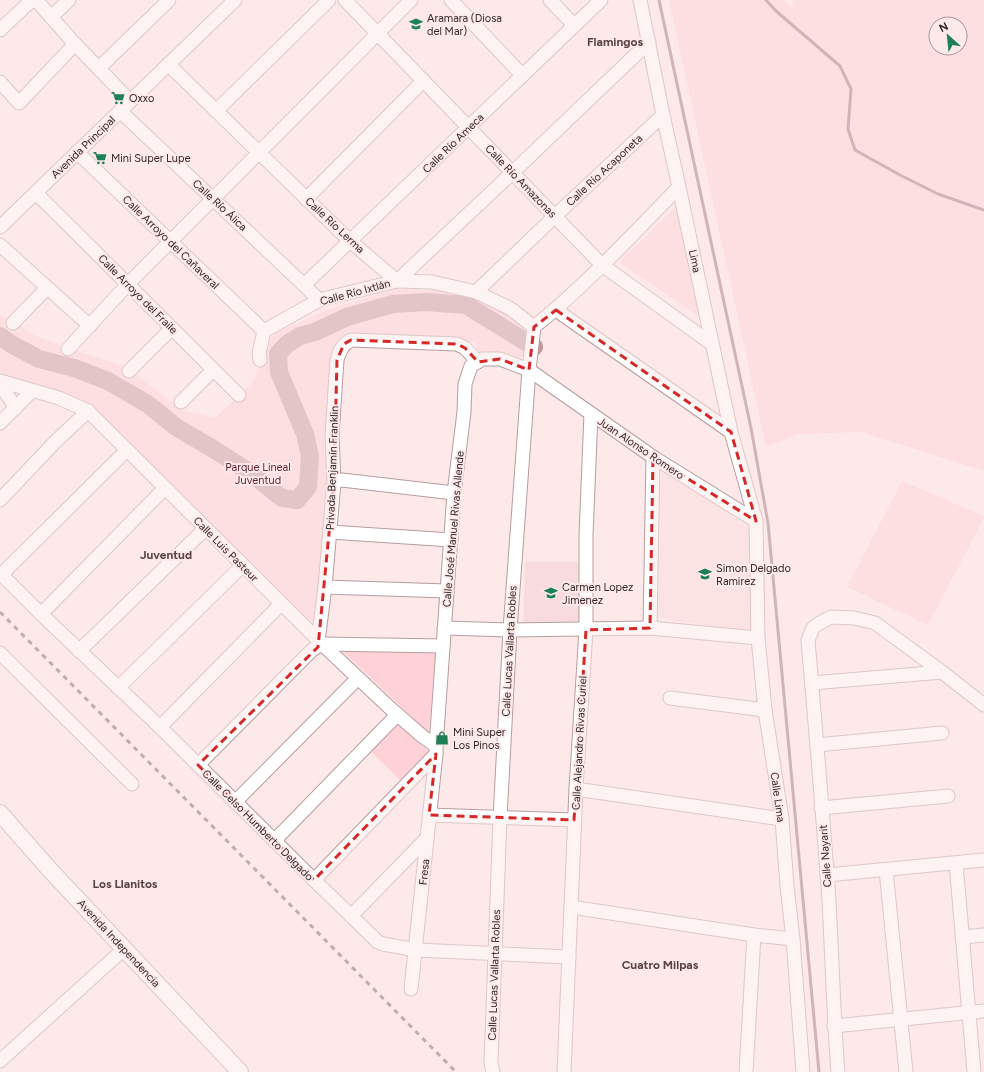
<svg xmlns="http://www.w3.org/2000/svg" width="984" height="1072" font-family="Figtree,sans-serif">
  <rect width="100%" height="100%" fill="#fee9ea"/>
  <g fill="#f8dbde">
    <polygon points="661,467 751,529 753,632 658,618"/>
    <polygon points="525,562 578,562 580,623 523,623"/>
  </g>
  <g fill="#ffd2d7" fill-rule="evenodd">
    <path d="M669,0H784L792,8L793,0H984V471L861,432L798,434L766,447ZM936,24H960V48H936Z"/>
    <polygon points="678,205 702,319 619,262"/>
    <polygon points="398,289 434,290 480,302 532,327 527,359 478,351 474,342 351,334 344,336 338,340 333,385 328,474 317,619 313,621 307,621 172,486 128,440 93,406 63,394 7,377 0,372 0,314 38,337 66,347 126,367 182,410 215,418 252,383 263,360 264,353 275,333 331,308"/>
    <polygon points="902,481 984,516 984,518 928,625 847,587"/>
    <polygon points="337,646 436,650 429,733"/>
    <polygon points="397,724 432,754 403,783 369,750"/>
  </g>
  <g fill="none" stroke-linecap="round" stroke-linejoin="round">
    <g stroke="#97777a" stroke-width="3">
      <polyline points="659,0 751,428 768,523 819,1072"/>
      <polyline points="766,0 776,11 840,66 851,89 848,129 855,150 900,175 938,194 984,210"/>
    </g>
    <polyline stroke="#c3999d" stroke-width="18" points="0,336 11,344 39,359 74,368 108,381 149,405 176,427 215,450 252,474 282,498 297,500 308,487 310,456 305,434 279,372 278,354 287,344 300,336 315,332 347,317 393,304 426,302 466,305 534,347"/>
    <g stroke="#b69d9f" stroke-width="15">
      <g id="minor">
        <polyline points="36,0 75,44 130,101"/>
        <polyline points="345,0 602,265 712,344"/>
        <polyline points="451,0 522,75"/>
        <polyline points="550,0 574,25"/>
        <polyline points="640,0 663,115 679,187 731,432 756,521 758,638 765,710 782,819 787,886 793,939 803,1072"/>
        <polyline points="51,17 69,0"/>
        <polyline points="0,30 32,0"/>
        <polyline points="168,64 350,241 397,281 432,282 476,292 511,309 534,327"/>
        <polyline points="99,68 169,0"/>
        <polyline points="0,82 19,103 75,44"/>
        <polyline points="120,111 304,285 319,300"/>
        <polyline points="216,111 329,0"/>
        <polyline points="77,152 264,331"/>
        <polyline points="36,193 239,395"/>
        <polyline points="306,199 423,81"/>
        <polyline points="0,227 235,0"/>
        <polyline points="0,245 90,326"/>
        <polyline points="304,285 601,0"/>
        <polyline points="476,292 555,216 663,115"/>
        <polyline points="556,310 731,432"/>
        <polyline points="13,323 47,288"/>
        <path d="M534,327C586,285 632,235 679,187"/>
        <polyline points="68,349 128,284 411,0"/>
        <polyline points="260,360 259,354 264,331 319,300 397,281 512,173 649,42"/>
        <polyline points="129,371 172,328"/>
        <polyline points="0,381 59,398 88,411 322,644 390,708 422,736 436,746"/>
        <polyline points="0,384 16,408"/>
        <polyline points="181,402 213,370"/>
        <polyline points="0,423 32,391"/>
        <polyline points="334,482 342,480 454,493"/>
        <polyline points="0,500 56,441 88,411"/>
        <polyline points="330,532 451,540"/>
        <polyline points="0,573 41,614 160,727 314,880 378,942 383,944 416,950 569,957"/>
        <polyline points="1,575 127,450"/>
        <polyline points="325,587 447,591"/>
        <polyline points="41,614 165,488"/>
        <polyline points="444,628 510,630 650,628 758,638"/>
        <polyline points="650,628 653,457"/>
        <path d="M318,641L325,587L334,482L332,436L337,360C340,350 342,345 351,340L457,344L465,348L478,362"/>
        <polyline points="79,651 205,529"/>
        <polyline points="0,653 132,784"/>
        <polyline points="812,683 942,672"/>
        <polyline points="118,688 243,565"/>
        <polyline points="670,698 765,710"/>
        <polyline points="160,727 281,604"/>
        <polyline points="817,745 942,733"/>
        <polyline points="198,765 312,650 322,644 443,646"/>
        <polyline points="576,789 782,819"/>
        <polyline points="235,802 358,678"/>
        <polyline points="821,808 948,796"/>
        <polyline points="429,815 574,820"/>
        <polyline points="274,841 397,715"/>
        <polyline points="956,863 974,1072"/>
        <polyline points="886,870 906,1072"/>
        <polyline points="827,875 984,860"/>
        <polyline points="314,880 436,754"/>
        <polyline points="571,907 754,935 793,939"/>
        <polyline points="351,916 427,838"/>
        <polyline points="962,937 984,935"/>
        <polyline points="411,989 436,754 436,746 454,493 464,412 465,384 471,366 482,359 500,359 529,370 653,457 756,521"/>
        <polyline points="834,1026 984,1011"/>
        <polyline points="0,1061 125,948"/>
        <polyline points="493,1072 491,1063 500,818 510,630 529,370 534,327"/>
        <polyline points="564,1072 576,789 586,630 586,535 591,414"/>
        <polyline points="746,1072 754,935"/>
        <path d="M838,1072C833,1010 832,947 828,885C822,803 815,722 808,640L813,628L818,624L831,617L854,618L875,623L942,672L984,705"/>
      </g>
    </g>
    <g stroke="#b69d9f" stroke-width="18">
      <polyline id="major" points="0,813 50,870 240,1072"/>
    </g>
    <use href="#minor" stroke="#fff" stroke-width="13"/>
    <use href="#major" stroke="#fff" stroke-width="16"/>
    <polyline stroke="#736667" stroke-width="3" stroke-dasharray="5 5" stroke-linecap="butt" points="0,612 456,1072"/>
  </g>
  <path d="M0 0H984V1072H0ZM556,310L731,432L756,521L653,457L650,628L586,630L574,820L429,815L436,754L314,880L198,765L318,647L334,482L337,360L344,344L351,340L457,344L465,348L478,362L500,359L529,370L534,327Z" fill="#fee9ea" fill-opacity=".55" fill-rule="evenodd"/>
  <path fill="none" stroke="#d62828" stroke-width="3" stroke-dasharray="8 5" stroke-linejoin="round" d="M556,310L731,432L756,521L653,457L650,628L586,630L574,820L429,815L436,754L314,880L198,765L318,647L334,482L337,360L344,344L351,340L457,344L465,348L478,362L500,359L529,370L534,327Z"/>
  <defs>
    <g id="school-bare" transform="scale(1.08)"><path d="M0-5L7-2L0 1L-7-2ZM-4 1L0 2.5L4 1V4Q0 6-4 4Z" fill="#1d8059" stroke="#fee9ea" stroke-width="2.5" paint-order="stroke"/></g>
    <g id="supermarket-bare" transform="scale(1.08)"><path d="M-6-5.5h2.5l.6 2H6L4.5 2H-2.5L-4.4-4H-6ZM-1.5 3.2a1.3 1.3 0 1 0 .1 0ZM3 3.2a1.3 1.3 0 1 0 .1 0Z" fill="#1d8059" stroke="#fee9ea" stroke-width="2.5" paint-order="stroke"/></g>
    <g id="shop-bare" transform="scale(1.08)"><path d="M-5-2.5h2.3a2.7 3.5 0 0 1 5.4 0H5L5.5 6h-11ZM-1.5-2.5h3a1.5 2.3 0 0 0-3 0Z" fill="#1d8059" stroke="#fee9ea" stroke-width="2.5" paint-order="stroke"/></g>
  </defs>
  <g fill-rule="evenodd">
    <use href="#school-bare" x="416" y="24"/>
    <use href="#supermarket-bare" x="118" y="98"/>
    <use href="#supermarket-bare" x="100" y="158"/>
    <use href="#school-bare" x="705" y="574"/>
    <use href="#school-bare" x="551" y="593"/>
    <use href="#shop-bare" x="442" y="738"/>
  </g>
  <g text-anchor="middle" stroke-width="4" stroke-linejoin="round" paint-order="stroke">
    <g font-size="11" fill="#312728" stroke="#fee9ea" text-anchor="start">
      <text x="427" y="22">Aramara (Diosa<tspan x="427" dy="13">del Mar)</tspan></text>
      <text x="129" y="102">Oxxo</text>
      <text x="111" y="162">Mini Super Lupe</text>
      <text x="716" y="572">Simon Delgado<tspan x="716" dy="13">Ramirez</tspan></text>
      <text x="562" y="591">Carmen Lopez<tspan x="562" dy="13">Jimenez</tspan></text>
      <text x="453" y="736">Mini Super<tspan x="453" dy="13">Los Pinos</tspan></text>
    </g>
    <g font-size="11" fill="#312728" stroke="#fee9ea">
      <text transform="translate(453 143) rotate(-44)" y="4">Calle Río Ameca</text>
      <text transform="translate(83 147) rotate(-44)" y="4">Avenida Principal</text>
      <text transform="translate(604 170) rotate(-43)" y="4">Calle Río Acaponeta</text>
      <text transform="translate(521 181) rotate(46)" y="4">Calle Río Amazonas</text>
      <text transform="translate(220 205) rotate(43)" y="4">Calle Río Álica</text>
      <text transform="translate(335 225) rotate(43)" y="4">Calle Río Lerma</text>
      <text transform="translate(171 242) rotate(44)" y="4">Calle Arroyo del Cañaveral</text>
      <text transform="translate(695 261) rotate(78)" y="4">Lima</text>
      <text transform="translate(355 292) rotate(-15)" y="4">Calle Río Ixtlán</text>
      <text transform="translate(138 294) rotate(45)" y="4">Calle Arroyo del Fraile</text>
      <text transform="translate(641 448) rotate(34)" y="4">Juan Alonso Romero</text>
      <text transform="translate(332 468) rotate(-88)" y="4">Privada Benjamín Franklin</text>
      <text transform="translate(453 529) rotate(-85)" y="4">Calle José Manuel Rivas Allende</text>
      <text transform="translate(226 549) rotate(45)" y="4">Calle Luis Pasteur</text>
      <text transform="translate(509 651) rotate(-87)" y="4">Calle Lucas Vallarta Robles</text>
      <text transform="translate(579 743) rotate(-87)" y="4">Calle Alejandro Rivas Curiel</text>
      <text transform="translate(778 797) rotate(82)" y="4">Calle Lima</text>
      <text transform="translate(258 825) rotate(45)" y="4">Calle Celso Humberto Delgado</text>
      <text transform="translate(825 856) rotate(-94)" y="4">Calle Nayarit</text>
      <text transform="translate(424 872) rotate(-84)" y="4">Fresa</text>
      <text transform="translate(119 943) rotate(47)" y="4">Avenida Independencia</text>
      <text transform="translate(494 975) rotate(-88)" y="4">Calle Lucas Vallarta Robles</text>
    </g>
    <g font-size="11" fill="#5d2630" stroke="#fee9ea">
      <text x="258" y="471">Parque Lineal<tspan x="258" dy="13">Juventud</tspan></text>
    </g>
    <g font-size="12" font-weight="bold" fill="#584345" stroke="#fee9ea">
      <text x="615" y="46">Flamingos</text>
      <text x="166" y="559">Juventud</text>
      <text x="125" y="888">Los Llanitos</text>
      <text x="660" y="969">Cuatro Milpas</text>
    </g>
  </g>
  <g transform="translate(948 36) rotate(333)"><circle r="19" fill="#fee9ea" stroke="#ac9b9c"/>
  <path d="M0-3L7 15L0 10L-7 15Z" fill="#1d8059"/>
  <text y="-6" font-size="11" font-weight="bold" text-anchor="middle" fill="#312728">N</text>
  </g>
</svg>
